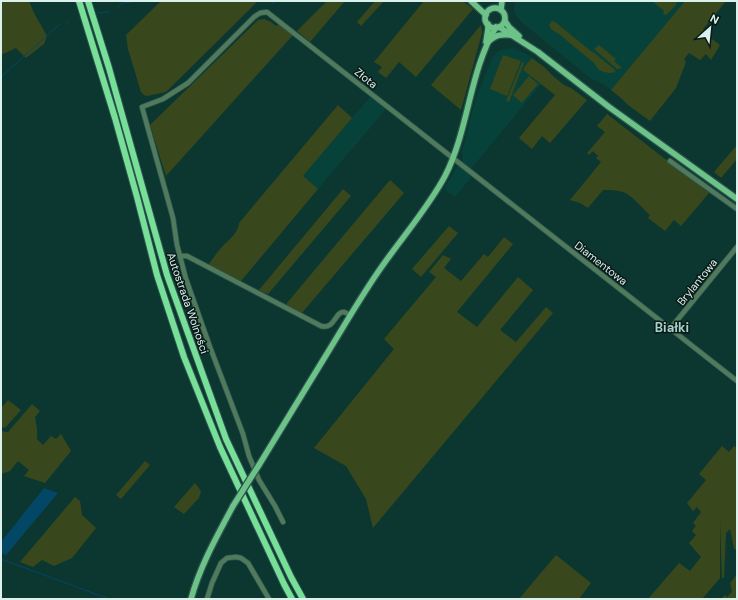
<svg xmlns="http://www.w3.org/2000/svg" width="738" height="600" font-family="'DM Sans',sans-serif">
  <rect width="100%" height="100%" fill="#0b3730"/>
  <g fill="#07423a">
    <polygon points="515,1 685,1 611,90 605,85 590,78 524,24 516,16 514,9"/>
    <polygon points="513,48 528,55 532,58 525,66 523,70 541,84 471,169 463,162 462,152 476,98 492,58 498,51"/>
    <polygon points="370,97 386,109 318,189 303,176"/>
    <polygon points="458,165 472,176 455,197 444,189"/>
  </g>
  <g fill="#39481c">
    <polygon points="1,1 29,1 34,13 47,36 44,44 26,58 16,48 1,55"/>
    <polygon points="161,1 258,1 166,92 147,96 144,95 141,92 128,49 126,35"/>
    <polygon points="327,1 345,1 310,42 297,31"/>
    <polygon points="375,1 384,1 361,26 357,22"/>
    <polygon points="424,1 463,1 473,9 416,77 399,62 386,78 378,72 382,67 374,62"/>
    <polygon points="652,1 677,1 676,5 666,15 663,14 664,11"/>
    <polygon points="685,1 726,1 703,29 708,36 720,45 711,60 706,54 700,60 689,53 684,59 686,62 676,88 650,121 628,105 621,98 611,90"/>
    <polygon points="264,19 271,22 276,26 279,24 293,35 166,176 150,125 258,20"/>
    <polygon points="552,21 555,22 592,52 593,52 615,70 615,72 610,73 604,72 599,70 594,63 559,34 551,29 549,25"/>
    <polygon points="481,25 482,33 461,110 431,85"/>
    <polygon points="599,45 616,59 614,61 622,68 617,69 594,49"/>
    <polygon points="503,55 521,61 507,96 490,89"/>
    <polygon points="532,58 544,67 553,76 564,85 571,88 587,100 550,143 542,136 532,149 519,138 555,95 523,70 525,66"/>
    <polygon points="522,62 524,63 509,102 506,101"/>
    <polygon points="529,76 538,84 522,103 513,95"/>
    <path d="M338,105L352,118L303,176L318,189L241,281L208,266L209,264C213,258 217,253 221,248C228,240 238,234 239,223Z"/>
    <path d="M607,114L709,193L681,226L674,220L665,231L648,218L650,215C642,208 632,195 623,192C616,190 610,190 603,190L588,208L580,203L570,200L601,162L596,158L598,156L593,151L589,155L587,153L605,132L597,126Z"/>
    <polygon points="737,145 737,159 721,178 714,172"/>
    <polygon points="390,180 404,193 301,314 287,306 287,303"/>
    <polygon points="343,189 351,196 268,294 259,290"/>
    <polygon points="449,226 458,233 421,277 412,269"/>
    <polygon points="504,237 513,244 457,312 477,327 518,277 533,290 500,330 516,342 546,307 553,313 373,528 366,499 346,466 314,448 394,349 384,339 436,277 429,272 443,255 451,259 444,268 461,281 484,254 488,257"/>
    <polygon points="8,400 21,410 5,428 1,427 1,408"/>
    <polygon points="32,404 40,411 35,417 37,429 37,439 43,445 51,436 56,439 61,434 71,451 45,483 24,476 29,470 18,461 10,471 1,474 1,431 8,432"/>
    <polygon points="722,446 729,452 734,446 737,448 737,550 734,549 730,529 726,533 724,578 722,578 720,520 720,578 702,599 648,599 679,563 690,571 701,557 689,543 696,535 692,531 696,526 693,523 701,512 697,507 693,511 687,503 706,480 699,474"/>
    <polygon points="145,461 150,465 121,499 116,495"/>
    <polygon points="195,483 201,491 199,498 184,514 174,507"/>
    <polygon points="75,497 80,501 82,515 96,528 72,558 54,566 42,560 33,567 20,562"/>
    <polygon points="556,555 591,583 579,599 519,599"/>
    <polygon points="737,574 737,599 721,599 725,595 727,597 732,592 730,583"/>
  </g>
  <polygon fill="#034766" points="44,488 58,493 6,555 1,553 1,542"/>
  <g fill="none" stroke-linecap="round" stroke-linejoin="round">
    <g stroke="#034766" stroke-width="1">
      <polyline points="270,1 273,3 276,1"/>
      <polyline points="118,7 122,3 139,1"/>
      <polyline points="98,13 109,12"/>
      <polyline points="77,19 79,19"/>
      <polyline points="66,23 68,22"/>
      <polyline points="1,77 60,24"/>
      <polyline points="1,559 109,599"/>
    </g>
    <g stroke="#2c554e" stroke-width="6">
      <g id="minor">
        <polyline points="670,161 737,209"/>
        <path d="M180,256H187L321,326C335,330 335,311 344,312C347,313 348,314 350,315"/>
        <polyline points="670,329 737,247"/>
        <polyline points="283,522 275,506 259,480 249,456 243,434 210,347 186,279 177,245 173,218 142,107 163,99 188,83 254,17 260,13 267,12 286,27 737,381"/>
        <polyline points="207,599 212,583 221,563 227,558 236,557 241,558 248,563 269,599"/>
      </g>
    </g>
    <g stroke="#2c554e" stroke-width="8">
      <g id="major">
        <polyline points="471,1 486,15"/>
        <circle cx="495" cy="18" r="10"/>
        <polyline points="501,10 502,1"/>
        <polyline points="505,21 509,27 519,36"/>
        <polyline points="499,27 538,52 609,107 737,199"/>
        <path d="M489,41C499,33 501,35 513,35"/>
        <polyline points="486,42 488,29 488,24"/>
        <path d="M259,465C282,427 305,390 328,352C344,326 359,300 376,275C398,242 427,210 445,176C469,129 469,72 496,27"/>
        <path d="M191,599C200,566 217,536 233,506"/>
      </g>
    </g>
    <g stroke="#2c554e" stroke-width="8">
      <g id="highway">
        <polyline points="79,1 115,118 137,197 157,275 184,357 220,447 284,584 292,599"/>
        <polyline points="88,1 109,68 167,275 226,439 291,577 303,599"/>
      </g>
    </g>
    <use href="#minor" stroke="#51795c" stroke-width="4.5"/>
    <use href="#major" stroke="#6dc288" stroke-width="5.5"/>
    <use href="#highway" stroke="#77df98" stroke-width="6"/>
    <g stroke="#2c554e" stroke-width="8" stroke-linecap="butt">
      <polyline id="major-bridge" points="233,506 259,465"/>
    </g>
    <use href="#major-bridge" stroke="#6dc288" stroke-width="5.5"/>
  </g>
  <g text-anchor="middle" stroke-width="3" stroke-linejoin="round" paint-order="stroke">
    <g font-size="11" fill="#dbf1ec" stroke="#091a17">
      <text transform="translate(366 78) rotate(39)" y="4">Złota</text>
      <text transform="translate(601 263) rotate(38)" y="4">Diamentowa</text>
      <text transform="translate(697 282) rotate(-51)" y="4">Brylantowa</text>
      <text transform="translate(188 303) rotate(71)" y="4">Autostrada Wolności</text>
    </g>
    <g font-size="13" font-weight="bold" fill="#a5d1c8" stroke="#091a17">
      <text x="672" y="332">Białki</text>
    </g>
  </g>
  <rect width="738" height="600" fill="none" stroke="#dbf1ec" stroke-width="4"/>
  <g transform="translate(710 28) rotate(27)" stroke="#091a17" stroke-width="3" paint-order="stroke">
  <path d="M0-3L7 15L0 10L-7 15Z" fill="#dbf1ec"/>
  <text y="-6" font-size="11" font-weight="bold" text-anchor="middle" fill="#dbf1ec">N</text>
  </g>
</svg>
